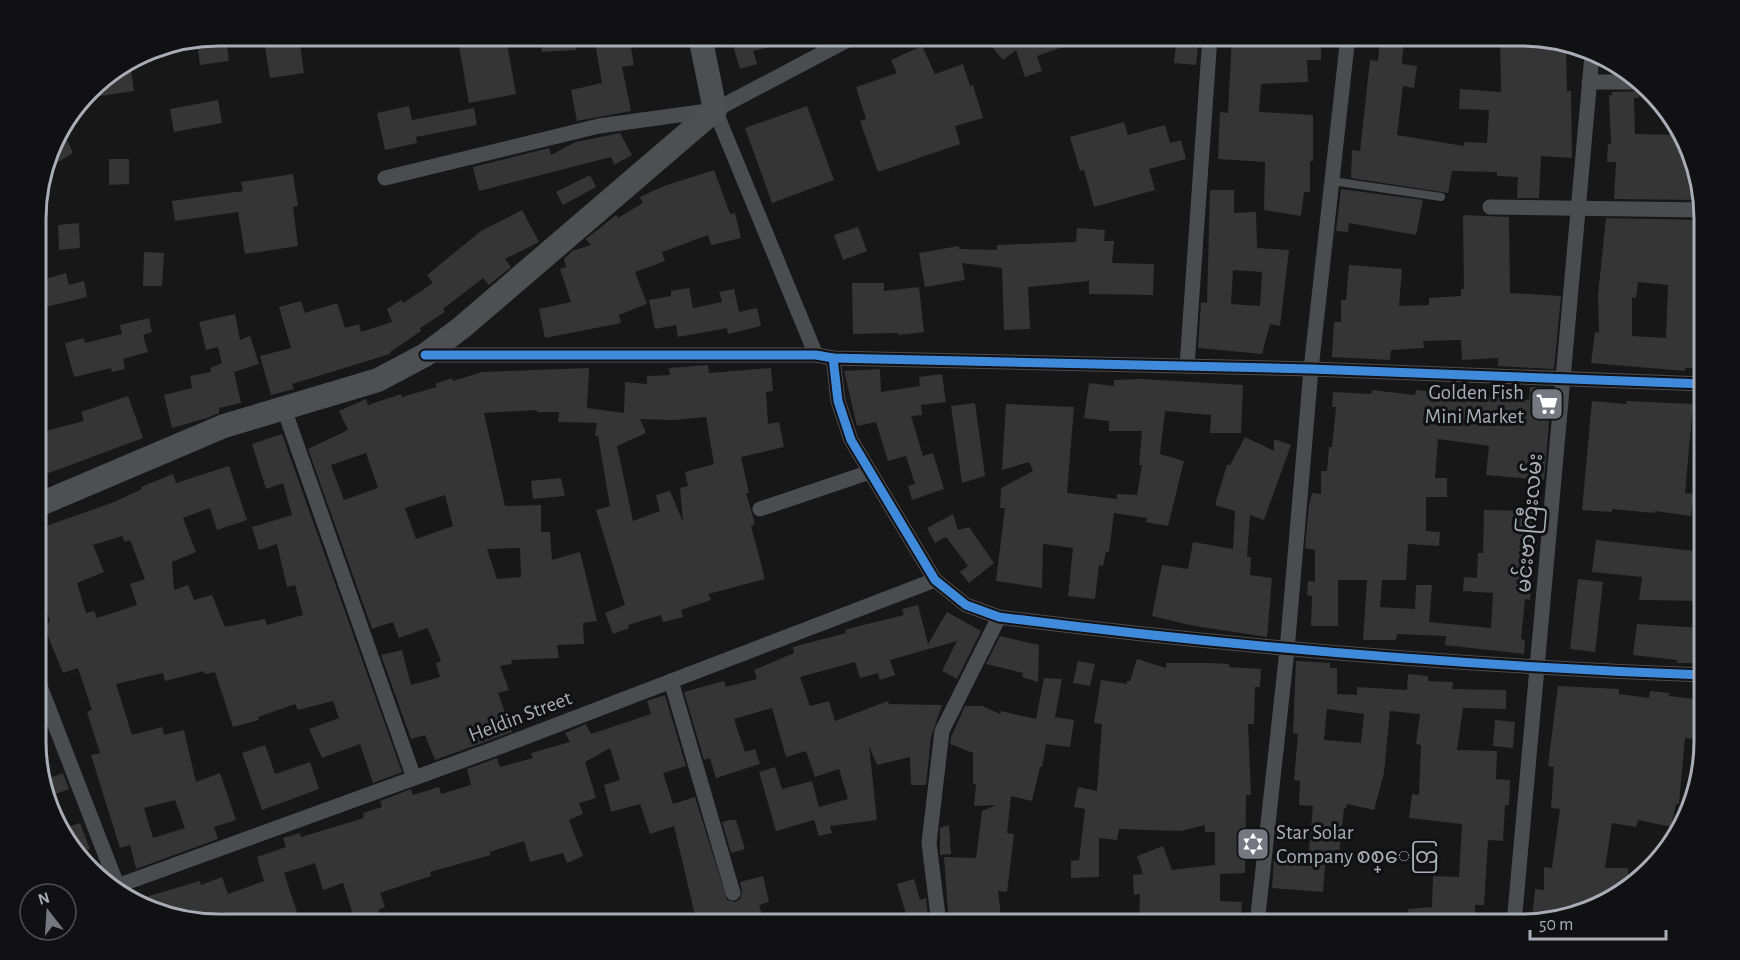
<svg xmlns="http://www.w3.org/2000/svg" width="1740" height="960" font-family="'Alegreya Sans','Noto Sans Myanmar',sans-serif">
  <rect width="100%" height="100%" fill="#171717"/>
  <g fill="#353536" fill-rule="evenodd">
    <polygon points="288,36 299,36 304,73 270,78 264,40"/>
    <polygon points="540,36 575,36 576,50 542,52"/>
    <polygon points="602,36 629,36 634,65 622,67 631,111 577,121 571,90 602,83 594,37"/>
    <polygon points="730,36 793,36 793,42 753,51 757,64 740,69"/>
    <polygon points="983,36 1089,36 1089,38 1037,56 1042,71 1025,77 1016,50 1003,60"/>
    <polygon points="1177,36 1199,36 1196,65 1174,63"/>
    <polygon points="1232,36 1321,36 1321,60 1307,60 1308,82 1261,84 1259,112 1313,115 1313,161 1310,161 1310,192 1304,192 1301,216 1264,210 1265,162 1218,159 1220,112 1228,113"/>
    <polygon points="1380,36 1404,36 1402,64 1417,66 1414,88 1403,86 1397,135 1464,146 1464,142 1487,143 1489,110 1459,109 1460,89 1501,92 1500,36 1520,36 1566,48 1567,91 1571,91 1572,158 1541,156 1539,198 1517,198 1518,177 1497,176 1497,172 1452,171 1448,193 1351,178 1352,150 1360,151 1370,60 1378,61"/>
    <polygon points="506,38 516,94 469,103 459,46"/>
    <polygon points="226,39 229,61 200,65 197,42"/>
    <polygon points="922,46 935,74 963,64 970,86 973,85 983,118 955,126 960,144 878,172 860,121 866,119 856,87 897,73 891,60"/>
    <polygon points="131,69 134,91 86,98 98,82 115,72"/>
    <polygon points="1639,91 1639,98 1634,98 1635,134 1679,135 1701,200 1614,199 1616,162 1607,162 1608,144 1611,144 1609,95 1612,95 1612,92"/>
    <polygon points="218,100 222,123 174,132 170,109"/>
    <polygon points="409,106 412,120 474,108 477,125 416,137 417,143 385,150 377,113"/>
    <polygon points="807,106 834,180 772,203 745,128"/>
    <polygon points="1124,122 1128,135 1165,125 1170,143 1181,140 1186,159 1149,169 1155,190 1094,207 1084,170 1080,171 1070,137"/>
    <polygon points="620,133 632,155 614,165 611,157 479,191 473,167 549,148 551,155 576,142"/>
    <polygon points="66,138 73,153 46,169 53,144"/>
    <polygon points="109,159 129,159 129,184 109,185"/>
    <polygon points="714,170 730,214 735,213 741,238 711,245 708,235 662,252 665,261 635,272 647,304 619,315 621,323 545,338 539,309 571,302 560,269 566,267 564,259 572,251 591,245 586,239 616,215 618,218 643,203 640,197 664,186"/>
    <polygon points="293,174 298,206 293,207 298,246 245,254 238,212 175,221 172,201 243,191 241,182"/>
    <polygon points="590,175 596,187 563,205 556,192"/>
    <polygon points="1341,189 1423,200 1416,235 1349,223 1348,232 1336,231"/>
    <path d="M1210,190H1234V213L1256,212L1257,248L1289,250L1280,326L1270,324L1262,354L1198,348L1201,302L1207,303ZM1233,270L1262,272L1260,306L1231,304Z"/>
    <polygon points="522,210 539,242 505,259 511,267 489,285 483,278 443,309 445,312 420,328 421,331 390,352 390,354 292,384 294,389 271,395 260,356 291,348 279,307 301,301 305,313 337,303 345,328 359,324 361,332 392,322 387,309 401,300 403,303 433,283 427,275 481,231"/>
    <polygon points="1463,215 1509,217 1510,293 1561,296 1554,369 1498,366 1498,358 1462,360 1461,340 1423,341 1424,348 1391,350 1390,360 1332,357 1334,322 1341,322 1341,300 1346,300 1349,265 1402,269 1399,306 1429,305 1429,298 1461,296 1461,289 1464,289"/>
    <path d="M1606,218L1702,220L1701,275L1696,305H1704V368H1685V371L1591,363L1595,332L1599,333L1598,295ZM1638,282L1668,285L1666,338L1632,336V297L1636,298Z"/>
    <polygon points="79,223 80,248 59,250 58,225"/>
    <polygon points="858,227 867,251 843,260 834,235"/>
    <polygon points="1077,228 1105,230 1104,241 1114,241 1112,263 1154,264 1153,295 1089,294 1089,281 1028,287 1030,329 1004,330 1002,268 962,263 965,280 925,287 919,253 959,246 959,249 997,250 997,245 1076,242"/>
    <polygon points="144,252 164,253 162,286 143,286"/>
    <polygon points="66,273 69,285 84,281 87,297 38,309 38,281"/>
    <polygon points="852,283 884,283 884,291 919,287 924,332 898,335 898,333 853,334"/>
    <polygon points="689,288 693,308 722,302 719,292 734,289 739,312 757,308 761,326 728,334 727,328 678,337 676,325 655,329 649,300 671,296 671,291"/>
    <polygon points="235,314 240,340 250,336 259,364 234,372 241,403 219,408 219,413 207,418 172,428 164,395 192,388 190,376 211,372 210,368 222,363 218,347 206,350 199,322"/>
    <polygon points="149,318 152,332 143,335 148,352 123,359 125,369 112,372 111,368 74,377 65,343 84,338 85,343 122,334 120,325"/>
    <path d="M708,365L709,373L771,368L773,391L766,392L768,424L779,422L784,447L741,457L749,493H746L755,524L751,526L765,579L708,594L711,600L681,610L683,617L663,622L661,615L628,625L629,628L613,634L605,613L625,605L596,510L610,506L598,436H595L597,423L558,422L559,412H537V410L484,413L505,506L541,505V532H550L552,560L580,552L597,621L583,623L584,644L557,645L559,658L511,660L512,664L500,666L509,690L498,693L512,732L435,760L425,735L411,739L381,655L402,650L411,685L440,677L436,663L441,661L430,633L427,628L399,638L393,622L372,629L308,449L348,430L339,411L366,399L368,405L401,394L402,397L437,387L435,384L452,378L453,381L482,372L589,368L587,408L624,413L625,382L647,384V376L670,375L669,368ZM706,417L714,464L685,472L688,486L680,488L683,522L670,491L656,495L660,511L633,521L617,446L646,433L640,419L674,420ZM366,453L378,488L344,500L331,465ZM445,495L453,526L416,539L405,508ZM520,548L521,577L497,579L487,549Z"/>
    <polygon points="880,369 881,392 920,386 919,377 942,374 946,402 921,405 922,415 911,416 923,456 933,453 944,489 912,500 908,486 915,484 906,456 888,461 876,422 857,426 844,371"/>
    <polygon points="1142,379 1243,385 1241,433 1210,433 1211,415 1165,411 1160,454 1184,461 1168,526 1146,522 1147,518 1114,513 1109,552 1106,552 1103,566 1099,565 1095,599 1068,596 1073,548 1043,544 1042,588 996,581 1005,508 1000,508 1001,488 1033,471 1029,462 1002,470 1006,404 1074,407 1067,493 1117,499 1117,494 1137,495 1142,465 1139,465 1142,431 1109,431 1109,421 1084,418 1089,383 1114,386 1114,380"/>
    <polygon points="1530,387 1552,388 1544,480 1486,475 1489,446 1438,439 1435,478 1447,478 1447,497 1426,497 1426,531 1440,532 1439,546 1408,544 1406,580 1382,580 1380,607 1415,609 1416,585 1432,585 1429,622 1491,628 1493,593 1463,591 1464,577 1477,578 1478,553 1483,553 1484,510 1536,511 1537,546 1529,546 1528,585 1531,585 1530,600 1525,599 1521,639 1525,640 1524,654 1445,645 1446,636 1397,634 1396,640 1363,640 1367,580 1338,580 1338,626 1311,626 1312,596 1307,595 1308,581 1315,582 1315,550 1305,548 1309,505 1312,493 1321,494 1321,471 1327,471 1329,447 1332,447 1336,407 1332,407 1333,392 1371,394 1372,390 1415,395 1416,390 1529,400"/>
    <polygon points="128,396 143,438 46,474 38,448 38,433 84,421 81,412"/>
    <polygon points="1592,401 1626,404 1627,401 1693,404 1685,493 1694,494 1691,516 1655,511 1655,513 1612,509 1612,512 1582,510"/>
    <polygon points="975,403 985,476 962,483 951,406"/>
    <path d="M282,434L402,772L373,783L360,744L322,758L309,729L339,718L333,701L298,710L295,704L258,717L259,720L233,727L215,672L205,674L204,671L165,681L163,673L116,684L132,735L162,727L164,735L184,730L196,782L220,773L236,820L214,827L218,839L136,869L130,845L120,848L91,755L100,753L87,712L92,710L78,668L63,673L43,624L50,622L38,579V554L43,553L38,529L114,502L142,489L141,487L173,474L176,483L229,466L247,520L217,530L210,508L183,518L196,552L172,562L174,590L188,585L194,600L212,595L225,627L265,619L267,625L303,615L295,585L287,587L277,544L259,550L252,527L292,515L283,483L266,489L252,444ZM122,536L125,542L130,540L145,579L130,584L137,605L97,618L94,611L86,613L77,583L104,572L93,545ZM175,800L185,828L153,838L144,808Z"/>
    <polygon points="1245,437 1274,451 1274,439 1291,445 1264,520 1250,515 1247,557 1251,557 1250,575 1272,578 1267,637 1195,626 1152,616 1162,565 1188,569 1193,542 1233,549 1235,511 1215,505 1227,465 1230,465"/>
    <polygon points="561,478 565,496 533,499 531,481"/>
    <polygon points="953,514 958,530 969,527 994,563 969,583 960,572 968,566 946,537 935,543 927,528"/>
    <polygon points="1596,540 1704,552 1704,601 1639,600 1642,577 1592,572"/>
    <polygon points="1578,579 1603,582 1595,652 1570,649"/>
    <polygon points="918,605 928,644 947,612 981,631 957,679 942,671 957,641 890,660 895,675 880,680 878,673 860,678 855,662 800,677 810,706 829,701 835,721 888,701 889,704 942,705 931,737 926,785 911,785 910,757 877,765 869,746 877,820 830,826 832,833 819,836 814,820 776,831 759,772 775,767 782,789 812,781 819,807 848,799 839,769 815,777 806,751 786,757 772,708 734,719 745,752 755,749 760,764 716,778 710,758 704,760 684,692 724,681 726,687 757,679 754,670 794,653 793,647 846,633 845,630 859,626 904,615 902,609"/>
    <polygon points="1637,624 1704,628 1704,663 1677,663 1677,660 1633,655"/>
    <polygon points="1000,636 1039,645 1038,682 1022,677 1023,673 986,664"/>
    <polygon points="1137,659 1166,668 1166,663 1209,663 1229,664 1229,667 1261,669 1260,687 1255,687 1254,724 1248,724 1251,795 1246,795 1245,873 1220,874 1220,901 1242,902 1241,924 1139,924 1140,894 1134,895 1133,875 1143,874 1137,856 1163,846 1172,870 1215,865 1215,832 1205,832 1205,825 1181,831 1119,829 1117,840 1099,838 1099,877 1071,878 1071,861 1079,860 1085,809 1074,807 1078,787 1097,791 1102,724 1094,723 1101,680 1127,684 1127,681 1130,681"/>
    <polygon points="1078,661 1095,664 1090,686 1073,683"/>
    <path d="M1296,661L1330,663V668H1337V694L1357,695V687L1407,690L1408,674L1428,676V681L1453,682L1452,689L1506,690V709L1463,708L1457,750L1497,751L1496,779L1510,780L1509,805H1505L1503,841L1488,840L1484,905H1475V924H1409L1408,909L1432,907L1433,876L1459,877L1462,824L1409,818L1412,794L1419,795L1421,745L1416,744L1420,714L1390,711L1384,773L1374,810L1347,804L1346,808H1344L1339,856L1326,855L1323,892L1272,888L1274,858L1308,861L1313,806L1299,805L1300,781L1294,780L1298,734L1293,733ZM1327,709L1364,714L1361,743L1324,740Z"/>
    <polygon points="1044,678 1062,679 1055,717 1074,720 1070,747 1046,744 1042,767 1040,767 1032,801 1011,796 1007,833 1014,834 1007,892 998,891 1002,924 949,924 944,857 976,858 982,811 996,805 974,806 976,784 973,784 973,753 950,744 951,737 965,706 982,706 1000,714 1001,711 1036,719"/>
    <polygon points="1558,686 1619,689 1619,694 1649,698 1650,691 1669,693 1669,696 1704,700 1704,730 1702,740 1685,738 1679,804 1676,804 1671,827 1638,820 1636,827 1612,823 1605,868 1628,868 1628,887 1622,893 1540,921 1532,920 1535,889 1544,890 1544,867 1552,868 1560,809 1551,808 1554,767 1548,766"/>
    <polygon points="665,695 686,766 663,773 673,804 695,797 727,900 735,902 740,899 742,891 740,882 763,876 769,902 759,905 765,924 697,924 674,826 650,834 640,804 611,812 604,785 620,780 610,748 585,762 596,798 579,803 583,814 569,820 583,856 567,863 563,853 530,862 524,841 489,852 491,855 430,872 431,876 380,893 385,907 378,910 383,924 356,924 343,883 323,890 315,863 284,873 298,915 295,916 297,924 226,924 225,911 198,918 132,901 200,881 201,885 222,877 228,894 264,881 257,857 286,847 283,838 300,833 301,837 364,818 363,813 382,807 380,801 411,789 413,795 439,787 441,794 471,785 467,769 497,758 500,767 533,758 531,753 570,742 565,733 586,724 591,734 651,714 647,701"/>
    <polygon points="1495,720 1515,722 1513,748 1493,746"/>
    <polygon points="265,745 275,774 310,762 319,789 262,810 242,753"/>
    <polygon points="63,773 69,789 50,796 44,780"/>
    <polygon points="730,820 736,820 745,849 731,853 722,822"/>
    <polygon points="80,823 90,849 79,853 67,843 62,829"/>
    <polygon points="949,825 951,854 940,855 940,828"/>
    <polygon points="914,879 920,900 926,898 929,924 909,924 897,884"/>
  </g>
  <g fill="none" stroke-linecap="round" stroke-linejoin="round">
    <polyline stroke="#4b4c50" stroke-width="8" points="1332,181 1441,197"/>
    <g stroke="#4b4c50" stroke-width="15">
      <polyline points="1589,82 1635,82"/>
      <polyline points="715,110 816,355"/>
      <polyline points="385,178 599,126 715,110 855,36"/>
      <polyline points="1490,207 1704,210"/>
      <polyline points="425,355 816,355 833,358 1311,369 1704,384"/>
      <path d="M833,358L838,401L851,440L935,580L966,605L999,617C1233,647 1467,666 1704,675"/>
      <polyline points="1187,366 1210,36"/>
      <polyline points="284,409 414,778"/>
      <polyline points="760,509 870,472"/>
      <polyline points="38,681 119,890"/>
      <polyline points="671,681 733,893"/>
      <polyline points="117,886 494,749 935,580"/>
      <polyline points="939,924 929,843 942,731 999,617"/>
      <polyline points="1257,924 1287,650 1311,369 1348,36"/>
      <polyline points="1514,924 1592,55"/>
    </g>
    <polyline stroke="#4d4f52" stroke-width="24" points="38,505 224,426 378,380 425,355 461,328 715,110 700,36"/>
    <g stroke="#111113" stroke-width="13">
      <g id="cycleway">
        <polyline points="425,355 816,355 833,358 1311,369 1704,384"/>
        <path d="M833,358L838,401L851,440L935,580L966,605L999,617C1233,647 1467,666 1704,675"/>
      </g>
    </g>
    <use href="#cycleway" stroke="#408adc" stroke-width="9"/>
  </g>
  <defs>
    <g id="supermarket-square" transform="scale(1.725)"><rect x="-9" y="-9" width="18" height="18" rx="4" fill="#757880" stroke="#111113"/><path d="M-6-5.5h2.5l.6 2H6L4.5 2H-2.5L-4.4-4H-6ZM-1.5 3.2a1.3 1.3 0 1 0 .1 0ZM3 3.2a1.3 1.3 0 1 0 .1 0Z" fill="#fff"/></g>
    <g id="synagogue-square" transform="scale(1.725)"><rect x="-9" y="-9" width="18" height="18" rx="4" fill="#757880" stroke="#111113"/><path d="M0-6.5L5.6 3.2H-5.6ZM0 6.5L5.6-3.2H-5.6Z" fill="#fff"/></g>
  </defs>
  <g fill-rule="evenodd">
    <use href="#supermarket-square" x="1547" y="404"/>
    <use href="#synagogue-square" x="1253" y="844"/>
  </g>
  <g text-anchor="middle" stroke-width="6" stroke-linejoin="round" paint-order="stroke">
    <g font-size="21" fill="#a8adb8" stroke="#111113" text-anchor="end">
      <text x="1524" y="399">Golden Fish<tspan x="1524" dy="24">Mini Market</tspan></text>
      <text x="1276" y="839" text-anchor="start">Star Solar<tspan x="1276" dy="24">Company စစ္ေတြ</tspan></text>
    </g>
    <g font-size="21" fill="#a8adb8" stroke="#111113">
      <text transform="translate(1529 523) rotate(-85)" y="7">မင်းဗာကြီးလမ်း</text>
      <text transform="translate(520 716) rotate(-21)" y="7">Heldin Street</text>
    </g>
  </g>
  <path d="M0 0H1740V960H0ZM219 46H1521A173 173 0 0 1 1694 219V741A173 173 0 0 1 1521 914H219A173 173 0 0 1 46 741V219A173 173 0 0 1 219 46Z" fill="#111113" fill-rule="evenodd"/>
  <path fill="none" stroke="#a8adb8" stroke-width="3" d="M219 46H1521A173 173 0 0 1 1694 219V741A173 173 0 0 1 1521 914H219A173 173 0 0 1 46 741V219A173 173 0 0 1 219 46Z"/>
  <g transform="translate(48 912) rotate(343)"><circle r="28" fill="#111113" stroke="#4d4f55" stroke-width="1.5"/>
  <path d="M0-4.5L10 22L0 15L-10 22Z" fill="#757880"/>
  <text y="-9" font-size="16" font-weight="bold" text-anchor="middle" fill="#a8adb8">N</text>
  </g>
  <path d="M1530 930v9h136v-9" fill="none" stroke="#a8adb8" stroke-width="3"/>
  <text x="1539" y="930" font-size="18" fill="#a8adb8" stroke="#111113" stroke-width="4.5" paint-order="stroke">50 m</text>
</svg>
